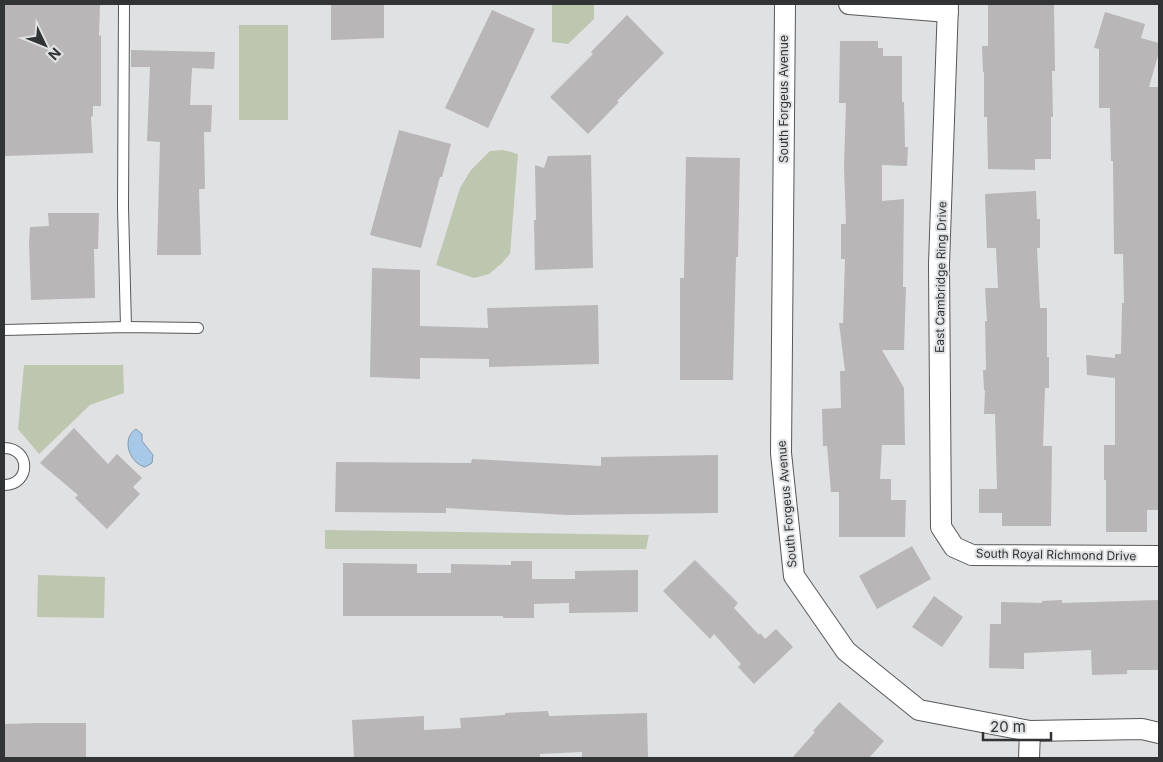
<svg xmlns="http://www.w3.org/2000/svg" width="1163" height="762" font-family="Inter,sans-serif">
  <rect width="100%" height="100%" fill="#e0e1e3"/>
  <g fill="#bdc7af">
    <polygon points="552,4 594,4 594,19 568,44 552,42"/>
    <rect x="239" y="25" width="49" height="95"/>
    <polygon points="503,150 518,154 510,254 502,263 489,274 474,278 436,265 460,188 471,170 490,151"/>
    <polygon points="24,365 123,365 124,393 90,405 39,454 18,429"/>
    <polygon points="325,530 649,535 646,549 325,549"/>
    <polygon points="38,575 105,577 104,618 37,617"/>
  </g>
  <path fill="#a7c8e6" stroke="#849bb1" d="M136,429L142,434V441L153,455L152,463L145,467C129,463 121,438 136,429Z"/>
  <g fill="#b8b6b7">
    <polygon points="4,4 100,4 99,36 101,35 101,106 93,106 93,116 91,117 93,153 4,156"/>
    <polygon points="331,4 384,4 384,38 331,40"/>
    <polygon points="988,4 1054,4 1055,71 1052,71 1053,117 1051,117 1051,159 1035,159 1035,170 988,169 987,117 984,117 984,72 983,72 982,46 988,46"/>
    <polygon points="492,10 535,29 488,128 445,108"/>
    <polygon points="1105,12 1145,24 1141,38 1159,43 1159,52 1149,87 1159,87 1159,207 1158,207 1159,244 1159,510 1147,510 1147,532 1106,532 1106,480 1104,480 1104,445 1115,445 1115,378 1087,375 1086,355 1115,358 1115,354 1121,354 1122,303 1124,303 1123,254 1114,254 1113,161 1111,161 1110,108 1099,108 1099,49 1094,48"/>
    <polygon points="627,15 664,53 617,101 619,102 588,134 550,97 593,54 591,52"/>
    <polygon points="840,41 878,41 878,48 883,48 883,56 902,56 902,102 904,102 905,147 908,147 907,166 882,165 882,201 904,199 903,287 906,287 904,350 882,350 904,388 905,445 882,445 880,479 891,479 891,500 906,500 905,537 839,537 839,492 831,492 827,446 823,446 822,409 841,408 840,371 845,371 839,323 843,323 845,259 841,259 841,224 846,224 844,167 846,103 839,103"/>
    <polygon points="131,50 215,52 214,69 192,68 190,105 212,105 211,132 204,132 205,189 199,189 201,255 157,255 160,142 147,141 150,67 131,67"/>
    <polygon points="399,130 451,144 442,177 440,177 421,248 370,235"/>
    <polygon points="591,155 593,268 535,270 534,220 536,220 535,165 544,168 548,156"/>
    <polygon points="686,157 740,158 738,257 736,257 733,380 680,380 680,278 684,278"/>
    <polygon points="1036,191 1037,219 1040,219 1040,248 1037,248 1040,308 1047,308 1047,357 1049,357 1049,388 1045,388 1043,446 1052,446 1051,526 1002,526 1002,513 979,513 979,489 997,489 995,414 984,414 985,390 984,390 983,370 986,370 985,321 987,321 985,288 998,288 996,248 987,248 985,194"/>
    <polygon points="48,213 99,213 98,249 94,249 95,298 31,300 29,243 30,227 49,226"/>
    <polygon points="372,268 420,270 420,326 488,328 487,308 598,305 599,364 489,367 489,359 420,358 420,379 370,377"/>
    <polygon points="74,428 108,464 117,454 142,478 133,487 140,494 107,529 75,498 78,495 40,463"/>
    <polygon points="718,455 718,513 567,515 446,508 446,513 335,512 336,462 471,463 472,459 601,466 601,457"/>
    <polygon points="912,546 931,579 877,609 859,576"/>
    <polygon points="695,560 738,603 734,608 759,635 760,633 765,639 776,629 793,647 754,684 738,667 741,664 714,634 710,639 663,591"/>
    <polygon points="511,561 532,561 532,579 575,579 575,571 638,570 638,612 569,613 569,603 534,604 534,618 503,618 503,616 343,616 343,563 417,564 417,573 451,573 451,564 511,565"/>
    <polygon points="934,596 963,617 942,647 912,627"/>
    <polygon points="1062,600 1062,603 1159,600 1159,670 1127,670 1127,674 1092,675 1091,650 1024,653 1024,669 989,668 990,624 1001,624 1001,602 1042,603 1042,601"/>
    <polygon points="839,702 884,741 869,758 792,758 815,732 813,731"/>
    <polygon points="548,711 549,716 647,713 648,758 582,758 582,752 540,754 540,758 354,758 352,720 424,716 424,730 461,728 460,718 505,715 505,713"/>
    <polygon points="36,723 86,723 86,758 5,758 4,724"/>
  </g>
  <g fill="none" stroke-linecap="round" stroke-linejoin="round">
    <g stroke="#57585a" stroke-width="12">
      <g id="lane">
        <polyline points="124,4 123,207 126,327"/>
        <polyline points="4,330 126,327 198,328"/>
        <path d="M4,448C31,448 31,485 4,485"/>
      </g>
    </g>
    <g stroke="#57585a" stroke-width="22">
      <g id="street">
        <polyline points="785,4 781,453 794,576 846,651 919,710 1030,731 1142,729 1159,733"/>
        <polyline points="849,4 948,12"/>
        <polyline points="948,4 939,264 941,527 954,547 972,555 1159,556"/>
        <polyline points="1029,758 1030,731"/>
      </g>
    </g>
    <use href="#lane" stroke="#fff" stroke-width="10"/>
    <use href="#street" stroke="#fff" stroke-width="20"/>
  </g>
  <g text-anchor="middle" stroke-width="4" stroke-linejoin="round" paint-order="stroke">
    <g font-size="12" fill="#323334" stroke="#e0e1e3">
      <text transform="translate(784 99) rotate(-90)" y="4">South Forgeus Avenue</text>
      <text transform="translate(941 277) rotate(-89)" y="4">East Cambridge Ring Drive</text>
      <text transform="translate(787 504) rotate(-95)" y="4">South Forgeus Avenue</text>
      <text transform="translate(1056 555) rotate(1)" y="4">South Royal Richmond Drive</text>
    </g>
  </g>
  <rect width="1163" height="762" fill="none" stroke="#323334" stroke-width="10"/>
  <g transform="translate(45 45) rotate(133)" stroke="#e0e1e3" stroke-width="4" paint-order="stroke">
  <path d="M0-4L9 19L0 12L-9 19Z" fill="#323334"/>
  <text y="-8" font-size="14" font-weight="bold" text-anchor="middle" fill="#323334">N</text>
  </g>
  <path d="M983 732v8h68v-8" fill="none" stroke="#323334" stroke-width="2.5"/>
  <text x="990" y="732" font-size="15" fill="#323334" stroke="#e0e1e3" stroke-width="4" paint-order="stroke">20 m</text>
</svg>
